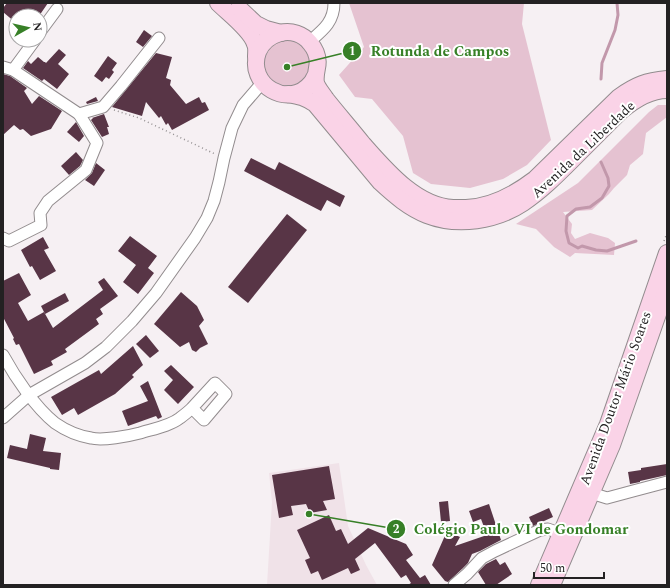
<svg xmlns="http://www.w3.org/2000/svg" width="670" height="588" font-family="Spectral,serif">
  <rect width="100%" height="100%" fill="#f6f0f3"/>
  <polygon fill="#f0e2e8" points="339,463 348,526 366,565 377,585 267,585 272,502 269,473"/>
  <g fill="#e5c2d1">
    <polygon points="349,3 524,3 522,24 551,140 527,165 503,179 470,188 431,184 413,173 403,136 372,99 355,97 339,75 364,47"/>
    <polygon points="283,38 300,41 311,55 311,71 302,84 286,89 271,83 262,70 263,53 268,46"/>
    <polygon points="658,105 667,105 667,117 646,133 643,154 636,160 630,165 627,175 614,188 609,194 592,210 563,212 572,224 571,233 575,239 590,233 608,238 615,243 614,255 575,253 570,257 554,247 536,229 516,224 578,183 649,112"/>
  </g>
  <g fill="none" stroke-linecap="round" stroke-linejoin="round">
    <g stroke="#c298ab" stroke-width="3">
      <polyline points="601,79 602,63 615,30 618,15 617,3"/>
      <polyline points="601,162 608,178 609,186 602,198 590,207 576,209 567,216 566,231 569,243 578,248 582,246 596,250 607,251 636,241"/>
    </g>
  </g>
  <g fill="#583546">
    <polygon points="7,3 48,3 39,16 16,16 16,23 3,12 3,8"/>
    <polygon points="144,30 152,36 143,47 136,42"/>
    <polygon points="59,49 66,55 58,64 69,74 57,89 44,79 42,81 23,68 28,61 31,64 38,57 44,62 45,62 46,63"/>
    <polygon points="156,53 172,57 166,78 171,80 170,85 186,104 199,97 202,103 205,102 209,110 172,130 168,123 166,125 161,116 159,118 146,102 142,116 112,107"/>
    <polygon points="108,56 117,63 112,70 114,72 109,79 106,77 102,82 94,76"/>
    <polygon points="3,74 10,76 27,88 24,91 32,104 39,96 62,111 51,129 31,136 23,129 20,130 14,125 3,135"/>
    <polygon points="96,97 98,101 87,104 86,102"/>
    <polygon points="104,114 109,127 107,127 109,134 102,137 91,120 93,118 92,118"/>
    <polygon points="76,122 84,136 79,142 67,132"/>
    <polygon points="76,152 83,160 80,166 69,175 61,166"/>
    <polygon points="251,158 275,170 279,162 345,196 340,207 327,200 321,211 244,171"/>
    <polygon points="96,163 105,170 94,186 85,180 92,173"/>
    <polygon points="287,214 307,230 248,303 228,287"/>
    <polygon points="130,236 157,256 148,268 154,273 138,294 123,282 136,265 118,251"/>
    <polygon points="43,237 49,248 44,250 56,271 40,280 32,266 30,267 21,250"/>
    <polygon points="19,273 31,295 18,303 28,321 44,312 53,328 103,290 98,282 104,278 118,296 100,309 103,314 96,319 99,324 65,349 67,352 51,361 53,365 34,374 19,344 16,345 13,339 14,338 3,317 3,281"/>
    <polygon points="181,292 197,306 204,320 199,326 208,344 200,348 196,352 192,350 189,342 180,347 154,324"/>
    <polygon points="65,293 69,301 45,314 41,306"/>
    <polygon points="146,335 159,351 150,358 136,344"/>
    <polygon points="133,346 143,365 132,375 134,377 115,394 78,415 74,408 62,415 51,397 99,370 101,374"/>
    <polygon points="171,365 194,387 178,404 164,390 173,380 164,371"/>
    <polygon points="148,381 162,417 158,419 156,416 128,426 122,411 148,401 140,386"/>
    <polygon points="30,434 46,438 43,451 61,453 59,470 50,469 50,468 7,458 10,445 27,449"/>
    <polygon points="667,464 667,475 640,481 640,482 630,484 628,472 641,470 641,468"/>
    <polygon points="329,466 335,499 323,501 327,510 310,513 306,504 291,506 293,515 279,518 272,475"/>
    <polygon points="448,501 450,521 441,522 439,502"/>
    <polygon points="489,504 501,540 480,551 472,554 468,563 462,569 448,582 445,581 432,565 447,531 460,537 455,546 487,535 481,519 473,522 469,511"/>
    <polygon points="549,508 553,517 533,526 529,517"/>
    <polygon points="329,515 336,531 341,529 348,544 368,528 406,544 413,555 406,560 420,578 425,575 431,585 408,585 411,583 406,575 401,578 375,543 355,559 360,570 351,574 348,568 322,580 318,571 311,574 305,560 310,558 297,530"/>
    <polygon points="496,559 500,565 505,562 512,574 496,585 486,585 478,572 486,564"/>
  </g>
  <g fill="none" stroke-linecap="round" stroke-linejoin="round">
    <g stroke="#928c8e" stroke-width="13">
      <g id="street">
        <polyline points="40,32 57,9"/>
        <path d="M309,42C323,30 334,22 334,3"/>
        <polyline points="3,67 13,70 79,114 103,107 121,86 159,38"/>
        <polyline points="13,70 35,40"/>
        <polyline points="3,238 9,241 41,225 40,213 48,201 86,170 97,143 79,114"/>
        <path d="M3,355C15,377 35,407 55,423C65,430 79,436 91,438C102,441 129,436 140,433C153,429 170,426 180,418C184,415 188,412 192,408L204,420L226,394L215,383L192,408"/>
        <polyline points="3,418 29,395 85,363 106,347 132,321 156,293 195,238 207,218 214,201 219,182 224,158 232,128 243,105 262,83"/>
        <polyline points="591,493 607,498 633,491 667,482"/>
        <polyline points="454,585 467,574 482,558 495,551 540,530 548,529 562,534"/>
      </g>
    </g>
    <g stroke="#928c8e" stroke-width="18">
      <g id="secondary">
        <path d="M218,3C228,13 251,30 255,44C257,48 256,52 256,57"/>
        <polyline points="239,8 256,24 266,29 281,33"/>
        <path d="M316,75C314,77 313,81 311,83C289,110 246,85 258,52C262,42 270,36 280,33C291,30 303,34 310,43C316,50 319,59 317,68C316,73 315,78 316,83C318,89 323,94 326,99C338,114 351,129 363,144C386,170 416,206 453,208C457,208 462,208 466,208C492,207 514,195 535,179L619,97C636,85 646,81 667,79"/>
        <path d="M288,94C300,96 305,97 315,104L380,182C394,195 409,208 427,215C458,227 496,221 523,203C541,191 556,176 571,161C588,144 604,128 621,111C634,100 649,90 667,90"/>
        <polyline points="539,585 608,424 667,253"/>
        <polyline points="552,585 612,445 667,288"/>
      </g>
    </g>
    <g stroke="#949092" stroke-width="1.5" stroke-dasharray="1 3" stroke-linecap="butt">
      <polyline points="114,110 139,118 215,154"/>
      <polyline points="664,241 667,233"/>
    </g>
    <use href="#street" stroke="#fff" stroke-width="11"/>
    <use href="#secondary" stroke="#fad3e7" stroke-width="16"/>
  </g>
  <g text-anchor="middle" stroke-width="4" stroke-linejoin="round" paint-order="stroke">
    <g font-size="14" fill="#232122" stroke="#fff">
      <text transform="translate(583 149) rotate(-43)" y="5">Avenida da Liberdade</text>
      <text transform="translate(615 398) rotate(-70)" y="5">Avenida Doutor Mário Soares</text>
    </g>
  </g>
  <path fill="none" stroke="#378027" stroke-width="1.5" d="M287 67L352 51M309 514L396 529"/>
  <g fill="#378027" stroke="#fff" stroke-width="1.5">
    <circle cx="287" cy="67" r="4"/>
    <circle cx="309" cy="514" r="4"/>
    <circle cx="352" cy="51" r="10"/>
    <circle cx="396" cy="529" r="10"/>
  </g>
  <g font-size="12" text-anchor="middle" font-weight="bold" fill="#fff">
    <text x="352" y="55">1</text>
    <text x="396" y="533">2</text>
  </g>
  <g font-size="15" text-anchor="middle" font-weight="bold" fill="#378027" stroke="#fff" stroke-width="4" stroke-linejoin="round" paint-order="stroke">
    <text x="440" y="56">Rotunda de Campos</text>
    <text x="521" y="534">Colégio Paulo VI de Gondomar</text>
  </g>
  <rect width="670" height="588" fill="none" stroke="#232122" stroke-width="8"/>
  <g transform="translate(28 28) rotate(82)"><circle r="19" fill="#ffffff" stroke="#a7a6a7"/>
  <path d="M0-3L7 15L0 10L-7 15Z" fill="#378027"/>
  <text y="-6" font-size="11" font-weight="bold" text-anchor="middle" fill="#232122">N</text>
  </g>
  <path d="M534 572v6h70v-6" fill="none" stroke="#232122" stroke-width="2"/>
  <text x="540" y="572" font-size="12" fill="#232122" stroke="#ffffff" stroke-width="3" paint-order="stroke">50 m</text>
</svg>
